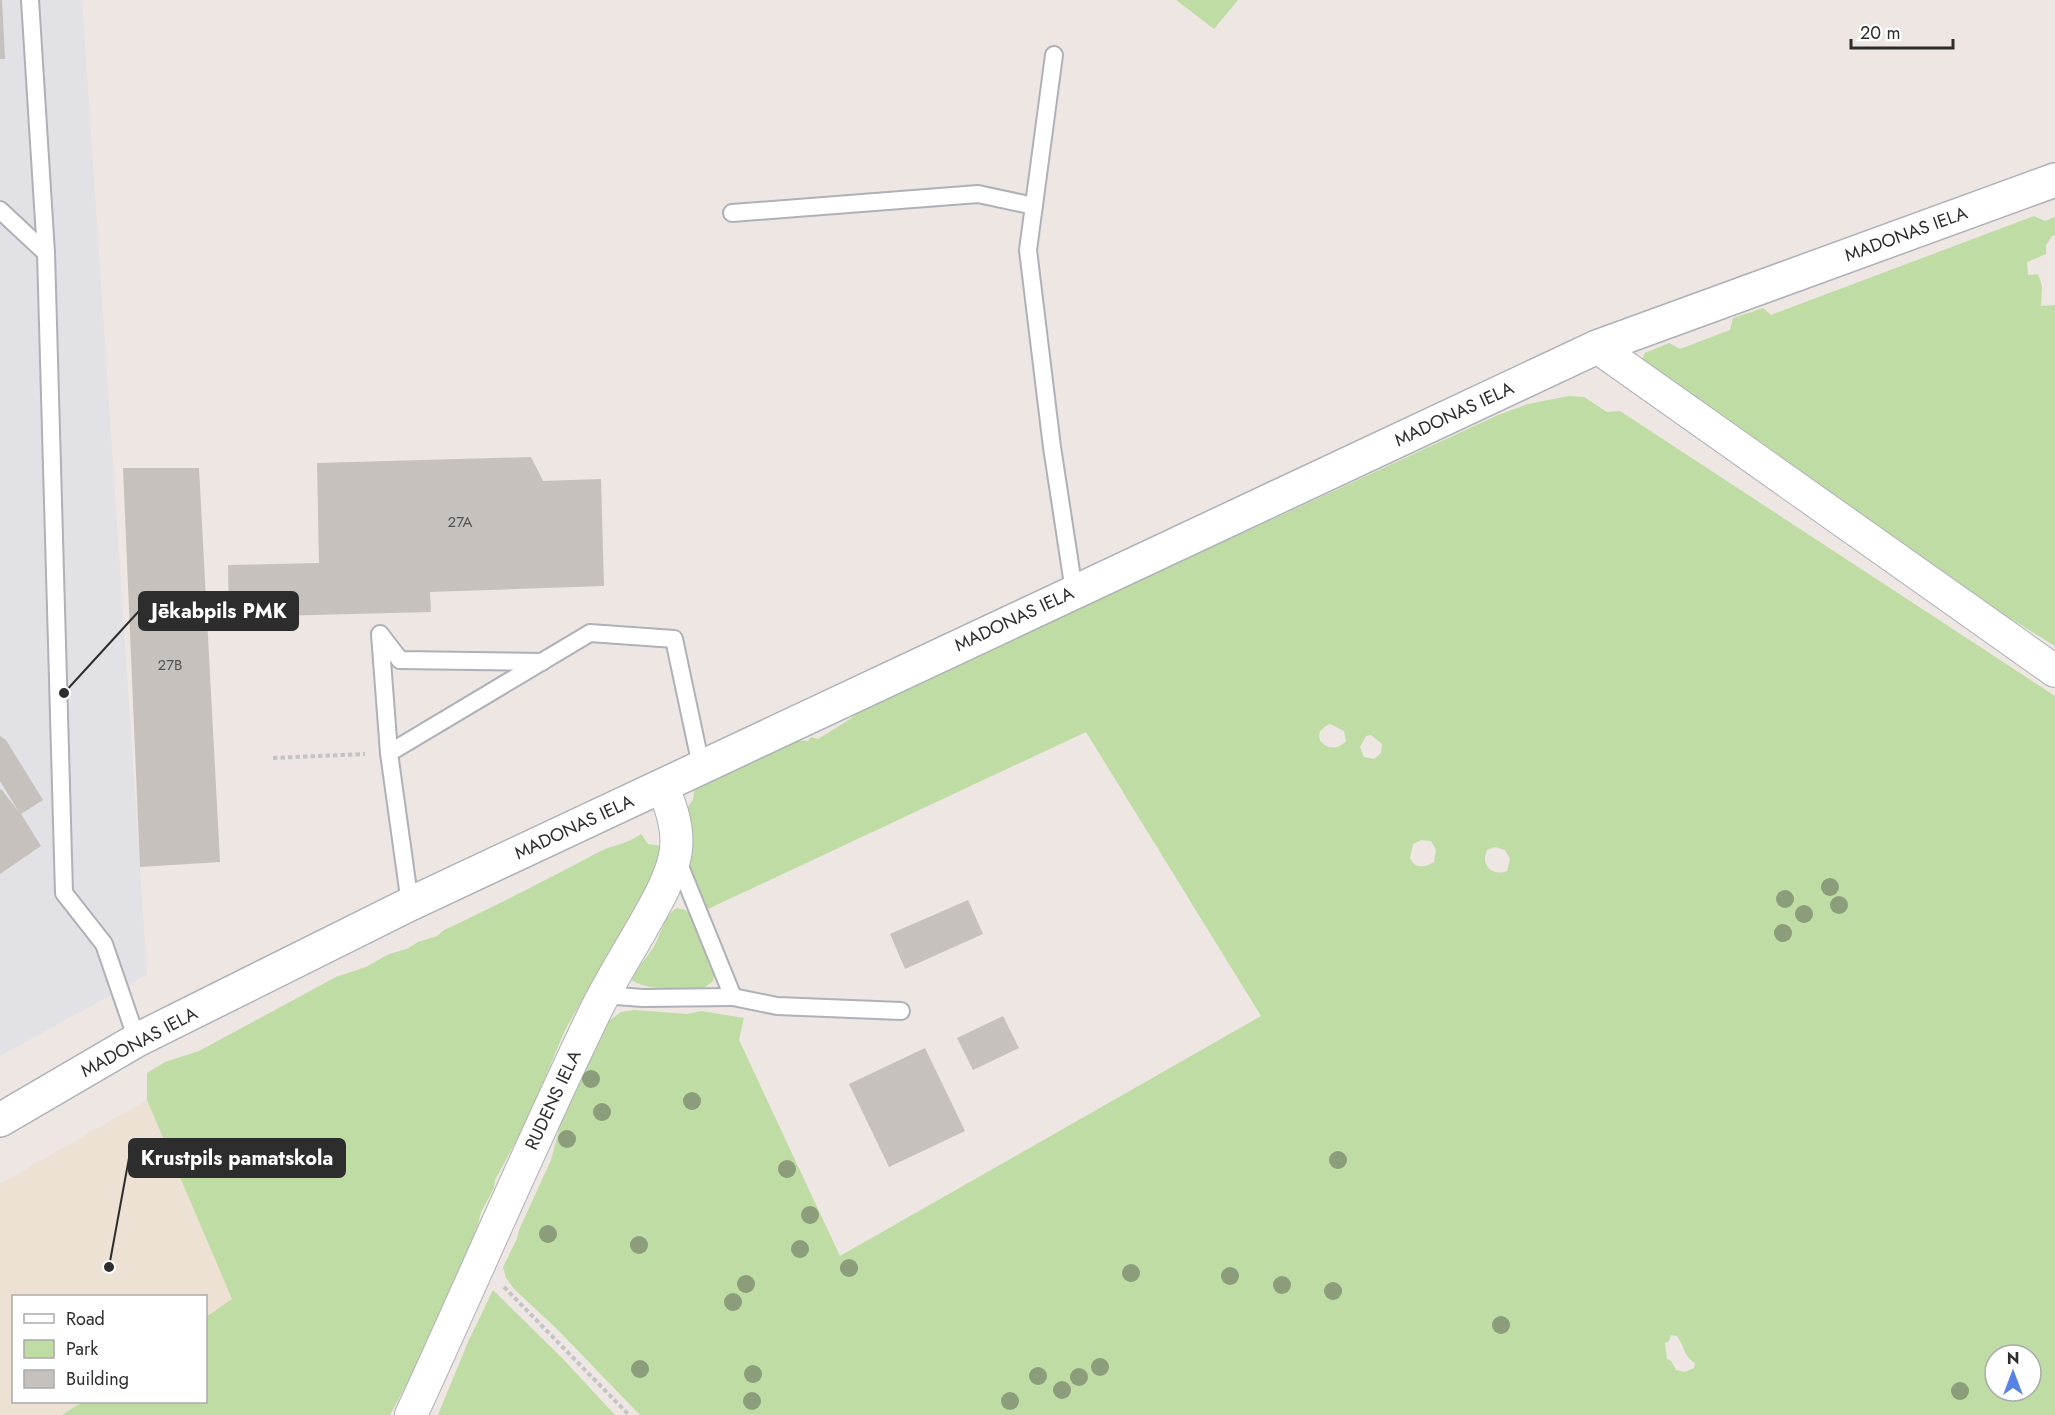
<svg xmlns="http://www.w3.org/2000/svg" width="2055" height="1415" font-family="Jost,sans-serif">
  <rect width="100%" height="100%" fill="#ede6e2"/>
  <polygon fill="#e2e1e6" points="0,0 82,0 147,975 0,1056"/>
  <polygon fill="#ece1d3" points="147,1100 232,1299 206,1317 206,1296 14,1296 14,1402 82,1402 62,1415 0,1415 0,1184"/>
  <g fill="#bfdca5" fill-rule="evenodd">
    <polygon points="1176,0 1238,0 1214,29"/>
    <polygon points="2034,216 2045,221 2055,217 2055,236 2053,235 2046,245 2046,254 2027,262 2028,275 2038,274 2042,286 2041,306 2055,305 2055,646 1950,581 1641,362 1645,353 1669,343 1680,349 1730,330 1733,318 1763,308 1771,315"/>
    <path d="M1569,396L1584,397L1607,412L1620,411L2055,696V1415H640L556,1328L515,1290L506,1278L503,1267L517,1239L519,1230L551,1160L565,1107L609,1021L621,1012L634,1010L687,1014L701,1011L744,1018L739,1040L840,1256L1261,1016L1086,732L708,909L700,906L690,882L683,813L693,800L694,792L699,784L753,758L776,751L793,740L808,741L811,737L818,739L847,721L867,707L1498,415L1528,404ZM1330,724L1344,731L1346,741C1331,759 1304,735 1330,724ZM1371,735L1382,744L1381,753L1374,759L1364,757L1360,747L1366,736ZM1421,840L1431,841L1436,850L1434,862C1425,868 1415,869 1410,858L1413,844ZM1495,847L1505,850L1510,859L1507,871C1492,877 1480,865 1487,850ZM1671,1335L1677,1336C1685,1347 1683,1355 1695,1363L1694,1368L1685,1372L1676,1370L1671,1361L1667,1359L1665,1343L1669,1341ZM1995,1355H2031V1391H1995Z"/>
    <path d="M641,834L648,844L661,846L659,860L654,876L565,1030L527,1121L495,1180L494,1188L481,1212L477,1229L461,1268L411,1376L390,1415H62L82,1402H206V1317L232,1299L147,1100V1073L165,1062L199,1051L336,977L366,967L389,954L407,949L418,942L437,936L444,930C496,906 547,879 599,852C614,844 626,845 641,834Z"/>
    <path d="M677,908L685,910L693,917L714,975L713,981L703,989C685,989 646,991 632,980C636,968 646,959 653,948C661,936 664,915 677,908Z"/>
    <polygon points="493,1290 563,1359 615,1415 438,1415 468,1342"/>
  </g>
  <g fill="#c6c1bd">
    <polygon points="0,0 2,0 5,59 0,59"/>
    <polygon points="531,457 543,481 601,479 604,586 430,592 431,612 229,617 228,565 319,563 317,463"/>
    <polygon points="123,468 199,468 220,862 140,867"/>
    <polygon points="0,736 6,740 43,800 21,814 41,846 0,874 0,790 1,789 19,812 0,781"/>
    <polygon points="968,900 983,934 905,969 890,934"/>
    <polygon points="1003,1016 1019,1048 973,1070 957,1038"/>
    <polygon points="925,1048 965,1131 889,1167 849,1084"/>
  </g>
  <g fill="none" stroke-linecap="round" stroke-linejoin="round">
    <g stroke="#aeb1b7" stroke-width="20">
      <g id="lane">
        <polyline points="30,0 46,253"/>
        <polyline points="1054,55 1028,250 1052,447 1074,591"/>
        <polyline points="0,210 46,253 64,893 104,944 137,1040"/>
        <polyline points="732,213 978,194 1034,206"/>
        <polyline points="389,753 380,634 400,660 542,662"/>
        <polyline points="677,859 733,997 777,1006 901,1011"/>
        <polyline points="410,904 389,753 590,633 674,639 701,766"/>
        <polyline points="603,995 643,998 733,997"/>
      </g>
    </g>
    <g stroke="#aeb1b7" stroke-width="34">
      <g id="street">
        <polyline points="1597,347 2055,671"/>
        <path d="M411,1415C473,1281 530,1146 594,1014C608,985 625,958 641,930C654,907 669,883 675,856C680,832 672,808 662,786"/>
      </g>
    </g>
    <g stroke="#aeb1b7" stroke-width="36">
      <polyline id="secondary" points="0,1120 137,1040 410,904 1597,347 2055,180"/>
    </g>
    <g stroke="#c4c4c4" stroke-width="4" stroke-dasharray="4.5 3" stroke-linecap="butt">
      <polyline points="273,758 365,754"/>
      <polyline points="504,1287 629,1415"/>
    </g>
    <use href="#lane" stroke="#fff" stroke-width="16"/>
    <use href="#street" stroke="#fff" stroke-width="32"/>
    <use href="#secondary" stroke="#fff" stroke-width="33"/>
  </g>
  <g fill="#8b9d7a">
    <circle cx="1830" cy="887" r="9"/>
    <circle cx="1785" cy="899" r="9"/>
    <circle cx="1839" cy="905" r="9"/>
    <circle cx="1804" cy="914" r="9"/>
    <circle cx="1783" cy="933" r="9"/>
    <circle cx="591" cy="1079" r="9"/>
    <circle cx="692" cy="1101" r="9"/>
    <circle cx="602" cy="1112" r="9"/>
    <circle cx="567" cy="1139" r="9"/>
    <circle cx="1338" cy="1160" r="9"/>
    <circle cx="787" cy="1169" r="9"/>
    <circle cx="810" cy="1215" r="9"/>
    <circle cx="548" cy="1234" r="9"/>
    <circle cx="639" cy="1245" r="9"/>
    <circle cx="800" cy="1249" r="9"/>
    <circle cx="849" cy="1268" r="9"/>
    <circle cx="1131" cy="1273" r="9"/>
    <circle cx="1230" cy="1276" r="9"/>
    <circle cx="746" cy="1284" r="9"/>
    <circle cx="1282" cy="1285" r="9"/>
    <circle cx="1333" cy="1291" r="9"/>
    <circle cx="733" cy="1302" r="9"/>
    <circle cx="1501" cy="1325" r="9"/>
    <circle cx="1100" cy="1367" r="9"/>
    <circle cx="640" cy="1369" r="9"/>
    <circle cx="753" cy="1374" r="9"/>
    <circle cx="1038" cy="1376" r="9"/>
    <circle cx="1079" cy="1377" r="9"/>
    <circle cx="1062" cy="1390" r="9"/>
    <circle cx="1960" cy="1391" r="9"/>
    <circle cx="752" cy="1401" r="9"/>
    <circle cx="1010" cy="1401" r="9"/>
  </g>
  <g text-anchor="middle" stroke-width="5" stroke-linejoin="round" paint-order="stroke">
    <g font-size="15" fill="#535251">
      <text x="460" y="527">27A</text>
      <text x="170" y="670">27B</text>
    </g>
    <g font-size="18" fill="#2d2d2d" stroke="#fff">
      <text transform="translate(1906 234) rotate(-20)" y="6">MADONAS IELA</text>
      <text transform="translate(1454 414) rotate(-25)" y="6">MADONAS IELA</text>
      <text transform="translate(1014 619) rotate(-25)" y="6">MADONAS IELA</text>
      <text transform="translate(574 827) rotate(-25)" y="6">MADONAS IELA</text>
      <text transform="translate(139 1042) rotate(-28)" y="6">MADONAS IELA</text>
      <text transform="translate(553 1100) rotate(-65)" y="6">RUDENS IELA</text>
    </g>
  </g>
  <path fill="none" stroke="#2d2d2d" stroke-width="2" d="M64 693L139 611M109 1267L129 1158"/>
  <g fill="#2d2d2d" stroke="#fff" stroke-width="2">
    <circle cx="64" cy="693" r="6"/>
    <circle cx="109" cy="1267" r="6"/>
  </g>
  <g fill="#2d2d2d" stroke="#2d2d2d" stroke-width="2">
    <rect x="139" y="592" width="159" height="38" rx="6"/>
    <rect x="129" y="1139" width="216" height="38" rx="6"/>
  </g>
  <g font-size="20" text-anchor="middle" font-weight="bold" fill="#fff">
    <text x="219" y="618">Jēkabpils PMK</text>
    <text x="237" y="1165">Krustpils pamatskola</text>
  </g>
  <rect x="12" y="1295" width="195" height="108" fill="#ffffff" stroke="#ababab" stroke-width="1.5"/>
  <rect x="24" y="1314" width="30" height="9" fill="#ffffff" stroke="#ababab" stroke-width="1.5"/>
  <text x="66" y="1325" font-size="18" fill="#2d2d2d">Road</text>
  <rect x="24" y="1340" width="30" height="18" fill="#bfdca5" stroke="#ababab" stroke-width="1.5"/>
  <text x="66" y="1355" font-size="18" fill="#2d2d2d">Park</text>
  <rect x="24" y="1370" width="30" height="18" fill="#c6c1bd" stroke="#ababab" stroke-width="1.5"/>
  <text x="66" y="1385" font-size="18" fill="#2d2d2d">Building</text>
  <g transform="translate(2013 1373)"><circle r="28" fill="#ffffff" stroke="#ababab" stroke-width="1.5"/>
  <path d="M0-4.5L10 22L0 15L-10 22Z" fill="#5784e4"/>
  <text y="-9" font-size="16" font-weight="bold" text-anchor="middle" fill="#2d2d2d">N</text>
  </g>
  <path d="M1851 39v9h102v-9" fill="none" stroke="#2d2d2d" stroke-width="3"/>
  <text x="1860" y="39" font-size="18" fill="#2d2d2d" stroke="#ffffff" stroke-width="4.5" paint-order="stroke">20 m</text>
</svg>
